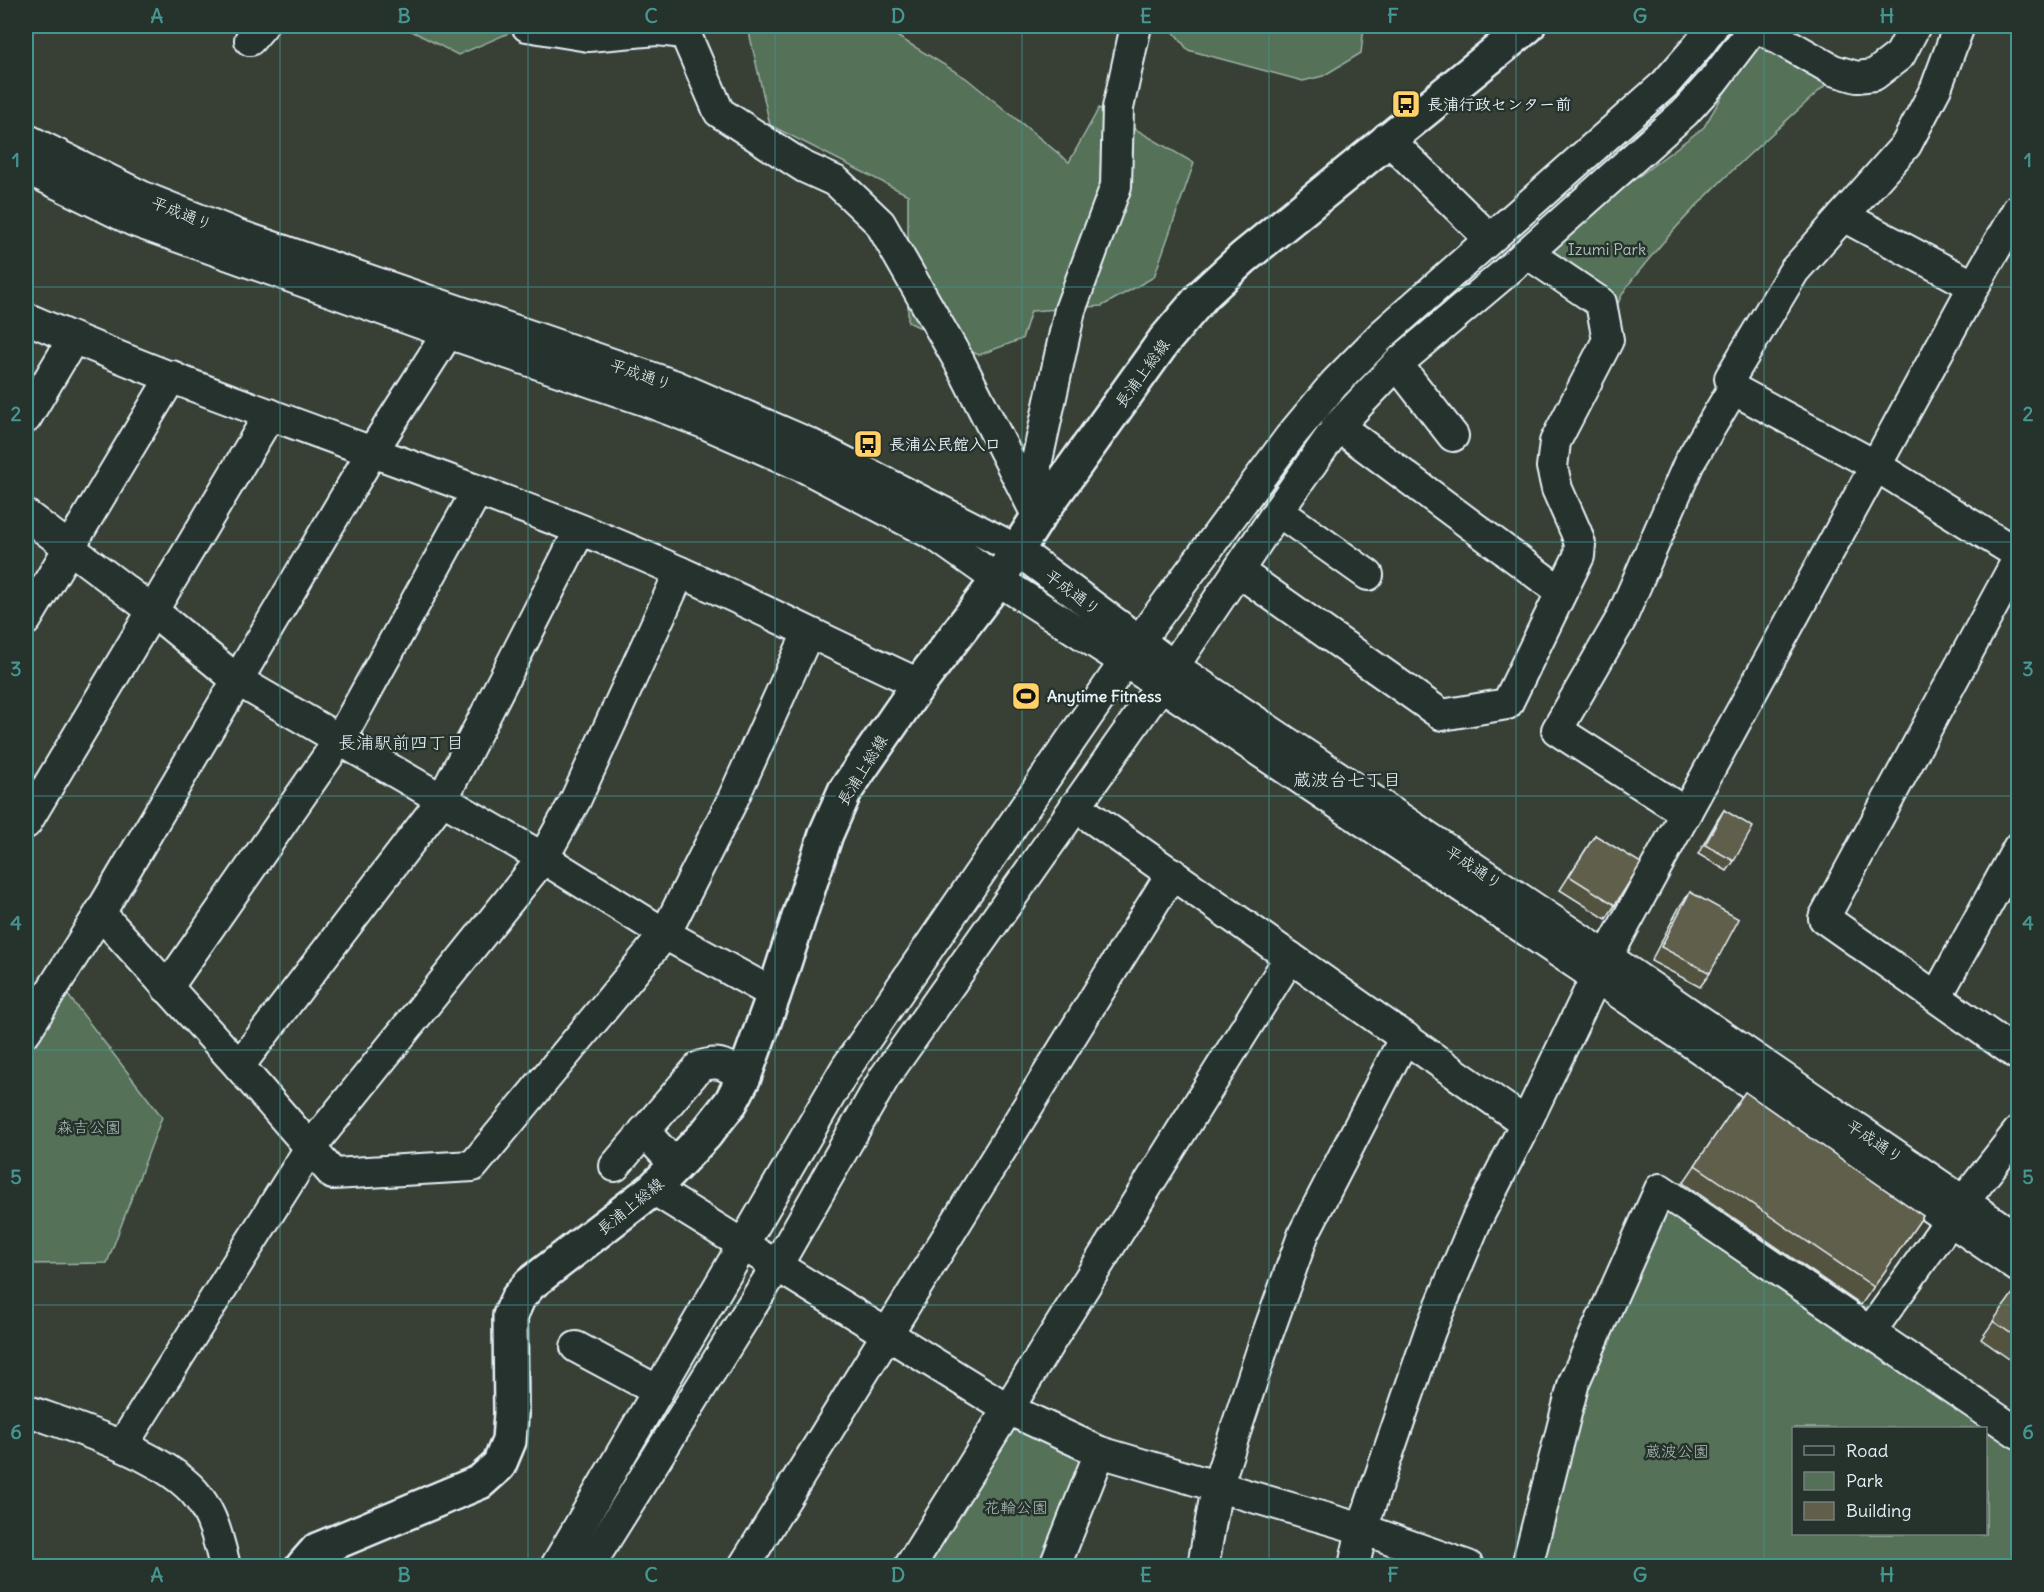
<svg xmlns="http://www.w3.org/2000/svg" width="2044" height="1592" font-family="Delius,'Klee One',sans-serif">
  <rect width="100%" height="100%" fill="#384036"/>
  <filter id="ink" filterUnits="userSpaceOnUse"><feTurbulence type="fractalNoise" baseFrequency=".0167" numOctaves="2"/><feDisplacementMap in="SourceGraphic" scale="12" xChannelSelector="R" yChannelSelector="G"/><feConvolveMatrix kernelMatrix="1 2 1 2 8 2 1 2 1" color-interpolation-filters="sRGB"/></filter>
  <g filter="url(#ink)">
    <g fill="#547158" stroke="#9eb1a8" stroke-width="1.5" fill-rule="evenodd">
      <polygon points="402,26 525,26 458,55"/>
      <polygon points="737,26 883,26 882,27 966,78 1069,162 1099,108 1194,163 1154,277 1102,306 1031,311 1022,339 979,355 908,322 908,195 770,125 749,32"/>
      <polygon points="1169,26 1364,26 1361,53 1323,76 1303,81 1188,50"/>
      <path d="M1756,39L1831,80C1767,139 1699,196 1645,264C1633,279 1621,291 1616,310L1544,248L1704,127Z"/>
      <polygon points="57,981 162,1117 107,1263 26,1264 26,1035"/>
      <path d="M1660,1189L2018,1433V1566H1527L1574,1382ZM1794,1428H1986V1534H1794Z"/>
      <polygon points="1008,1409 1100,1452 1055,1566 910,1566"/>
    </g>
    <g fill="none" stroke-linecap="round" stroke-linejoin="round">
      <polyline stroke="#8b9fa8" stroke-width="6" points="1271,489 1304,449"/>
      <g stroke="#e8f1f8" stroke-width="34">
        <g id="minor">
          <polyline points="527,26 588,36 657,30 685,33 719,112 804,167 837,182 880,223 960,363 1038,517"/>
          <polyline points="1756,26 1833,70 1857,77 1874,75 1900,55 1915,26"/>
          <polyline points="250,40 262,26"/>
          <polyline points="1387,138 1489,238"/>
          <polyline points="26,139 143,197 238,235 676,386 808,443 1017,550 1173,666 1607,957 2018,1239"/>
          <polyline points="26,168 134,221 448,333 644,400 704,423 804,467 936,536 998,580 1161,685 1596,977 2018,1267"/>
          <polyline points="1843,216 1974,286"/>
          <path d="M26,318C207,397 395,457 579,529C695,575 806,632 919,684"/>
          <polyline points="1397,364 1453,436"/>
          <polyline points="1733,389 1876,466 2018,554"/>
          <polyline points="26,418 73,339"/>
          <polyline points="1338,426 1561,592"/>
          <polyline points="1037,508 1036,465 1070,310 1116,186 1118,108 1136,26"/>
          <polyline points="1278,511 1368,575"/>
          <polyline points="26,515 153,611 237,680 543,858 665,934 774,994"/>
          <polyline points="2018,559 1824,918 2018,1055"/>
          <polyline points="1238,571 1442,715 1507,704 1579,556 1580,544 1576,532 1557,489 1552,467 1555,442 1608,340 1601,303 1527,253"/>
          <polyline points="26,620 172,376"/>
          <polyline points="1075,806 1526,1123"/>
          <polyline points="1686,813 1557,730 1621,619 1689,463 1733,389 1730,378 1794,271 1906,145 1936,88 1959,26"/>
          <polyline points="26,823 270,414"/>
          <polyline points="100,913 239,1066 333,1174 473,1166 665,934 732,801 808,633"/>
          <polyline points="167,988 340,739 477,491"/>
          <polyline points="1937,996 2018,848"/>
          <polyline points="26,1031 100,913 372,452 448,333 454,315"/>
          <polyline points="239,1066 442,800 580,530"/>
          <polyline points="644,1131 676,1166"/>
          <path d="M615,1166L699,1067C720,1059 726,1066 744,1077"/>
          <polyline points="653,1189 1008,1409 1100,1452 1362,1529 1468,1566"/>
          <polyline points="1870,1332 1964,1201 2018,1132"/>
          <polyline points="576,1347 658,1391"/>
          <path d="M26,1410C75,1428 169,1456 199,1498C214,1518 219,1543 225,1566"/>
          <polyline points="122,1446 310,1148 543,858 575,801 680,572"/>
          <polyline points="556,1566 846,1068 1139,641 1290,437 1334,384 1383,334 1665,84 1699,45 1713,26"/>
          <polyline points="589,1566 776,1267 884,1078 1161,685 1278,511 1338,426 1397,364 1499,278 1685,112 1713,81 1755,26"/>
          <polyline points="744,1566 1172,873"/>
          <polyline points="910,1566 1290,957"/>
          <polyline points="1055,1566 1100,1452"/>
          <polyline points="1203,1566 1217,1487 1265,1341 1304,1233 1405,1037"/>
          <polyline points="1354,1566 1362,1529 1430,1331 1476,1221 1526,1123 1596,977 1974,286 2018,209"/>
          <polyline points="1527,1566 1574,1382 1660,1189 2018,1433"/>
        </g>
      </g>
      <g stroke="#e8f1f8" stroke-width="38">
        <polyline id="major" points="303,1566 317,1550 480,1482 499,1465 509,1441 511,1414 510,1316 518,1298 530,1284 653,1189 705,1135 731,1102 744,1077 774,994 826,834 845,791 919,684 998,580 1038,517 1164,341 1204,294 1243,258 1528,26"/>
      </g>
      <use href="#minor" stroke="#26332d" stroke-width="30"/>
      <use href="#major" stroke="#26332d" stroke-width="33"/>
    </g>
    <g fill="#535240" stroke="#e8f1f8" stroke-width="1.5">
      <polygon points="1724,810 1734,861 1727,871 1698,854 1718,819"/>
      <polygon points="1595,835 1615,905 1606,919 1560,890"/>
      <polygon points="1690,892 1710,973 1700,987 1651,961 1680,906"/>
      <polygon points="1745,1092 1923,1216 1861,1305 1683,1183"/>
      <polygon points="2019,1285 2019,1366 1981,1339"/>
    </g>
    <g fill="#615f4b" stroke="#e8f1f8" stroke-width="1.5">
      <polygon points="1724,810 1753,827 1734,861 1705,845"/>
      <polygon points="1595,835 1641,863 1615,905 1569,876"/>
      <polygon points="1690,892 1739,919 1710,973 1661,947"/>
      <polygon points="1745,1092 1923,1216 1874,1287 1695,1165"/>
      <polygon points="2019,1285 2019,1339 1993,1321"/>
    </g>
  </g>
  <path fill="none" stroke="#459590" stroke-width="1.5" stroke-opacity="0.55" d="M280,26V1566M528,26V1566M775,26V1566M1022,26V1566M1269,26V1566M1516,26V1566M1764,26V1566M26,287H2018M26,542H2018M26,796H2018M26,1050H2018M26,1305H2018"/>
  <defs>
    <g id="bus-square" transform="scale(1.5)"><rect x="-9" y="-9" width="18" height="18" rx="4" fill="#ffd166" stroke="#26332d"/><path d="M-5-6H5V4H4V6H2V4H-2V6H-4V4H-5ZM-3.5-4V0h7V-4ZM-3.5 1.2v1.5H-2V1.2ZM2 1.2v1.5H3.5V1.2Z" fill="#111"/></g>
    <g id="stadium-square" transform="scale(1.5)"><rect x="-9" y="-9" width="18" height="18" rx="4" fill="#ffd166" stroke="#26332d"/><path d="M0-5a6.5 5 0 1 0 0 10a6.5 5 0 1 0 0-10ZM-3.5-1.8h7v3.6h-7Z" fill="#111"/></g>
  </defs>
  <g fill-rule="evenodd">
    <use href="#bus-square" x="1406" y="104"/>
    <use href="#bus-square" x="868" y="444"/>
    <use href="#stadium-square" x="1026" y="696"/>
  </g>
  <g text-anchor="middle" stroke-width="5" stroke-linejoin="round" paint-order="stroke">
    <g font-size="16" font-weight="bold" fill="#e8f1f8" stroke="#26332d" text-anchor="start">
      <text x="1427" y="110">長浦行政センター前</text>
      <text x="889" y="450">長浦公民館入口</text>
      <text x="1047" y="702">Anytime Fitness</text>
    </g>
    <g font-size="16" fill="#e8f1f8" stroke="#26332d">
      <text transform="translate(182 213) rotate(22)" y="6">平成通り</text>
      <text transform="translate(1142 373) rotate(-54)" y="6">長浦上総線</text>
      <text transform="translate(641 374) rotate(19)" y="6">平成通り</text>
      <text transform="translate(1073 592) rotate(37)" y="6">平成通り</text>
      <text transform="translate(862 770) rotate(-58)" y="6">長浦上総線</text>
      <text transform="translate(1474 867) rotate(34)" y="6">平成通り</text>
      <text transform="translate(1875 1141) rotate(34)" y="6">平成通り</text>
      <text transform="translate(630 1206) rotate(-39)" y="6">長浦上総線</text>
    </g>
    <g font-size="16" fill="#adbeb8" stroke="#26332d">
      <text x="1607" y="255">Izumi Park</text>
      <text x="89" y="1133">森吉公園</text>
      <text x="1677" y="1457">蔵波公園</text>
      <text x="1016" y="1513">花輪公園</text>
    </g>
    <g font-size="18" fill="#e8f1f8" stroke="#26332d">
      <text x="401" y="749">長浦駅前四丁目</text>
      <text x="1347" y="786">蔵波台七丁目</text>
    </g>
  </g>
  <rect width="2044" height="1592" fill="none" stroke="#26332d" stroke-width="66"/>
  <rect x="1792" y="1427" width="195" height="108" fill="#26332d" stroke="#747f7e" stroke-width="1.5"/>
  <rect x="1804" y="1446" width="30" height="9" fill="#26332d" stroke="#747f7e" stroke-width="1.5"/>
  <text x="1846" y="1457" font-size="18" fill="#e8f1f8">Road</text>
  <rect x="1804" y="1472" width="30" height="18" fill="#547158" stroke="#747f7e" stroke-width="1.5"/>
  <text x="1846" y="1487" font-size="18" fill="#e8f1f8">Park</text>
  <rect x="1804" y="1502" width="30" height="18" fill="#615f4b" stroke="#747f7e" stroke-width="1.5"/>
  <text x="1846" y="1517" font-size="18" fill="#e8f1f8">Building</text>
  <rect x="33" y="33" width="1978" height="1526" fill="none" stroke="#459590" stroke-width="2"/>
  <g font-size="20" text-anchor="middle" font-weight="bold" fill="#459590">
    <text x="157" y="23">A</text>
    <text x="404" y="23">B</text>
    <text x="651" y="23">C</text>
    <text x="898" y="23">D</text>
    <text x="1146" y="23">E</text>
    <text x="1393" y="23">F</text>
    <text x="1640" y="23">G</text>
    <text x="1887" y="23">H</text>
    <text x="16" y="167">1</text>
    <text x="2028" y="167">1</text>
    <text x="16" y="421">2</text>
    <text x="2028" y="421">2</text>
    <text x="16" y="676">3</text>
    <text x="2028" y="676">3</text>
    <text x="16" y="930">4</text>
    <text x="2028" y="930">4</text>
    <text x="16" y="1184">5</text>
    <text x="2028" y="1184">5</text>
    <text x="16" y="1439">6</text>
    <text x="2028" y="1439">6</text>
    <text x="157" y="1582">A</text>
    <text x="404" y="1582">B</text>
    <text x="651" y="1582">C</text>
    <text x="898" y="1582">D</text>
    <text x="1146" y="1582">E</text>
    <text x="1393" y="1582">F</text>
    <text x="1640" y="1582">G</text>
    <text x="1887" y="1582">H</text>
  </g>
</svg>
